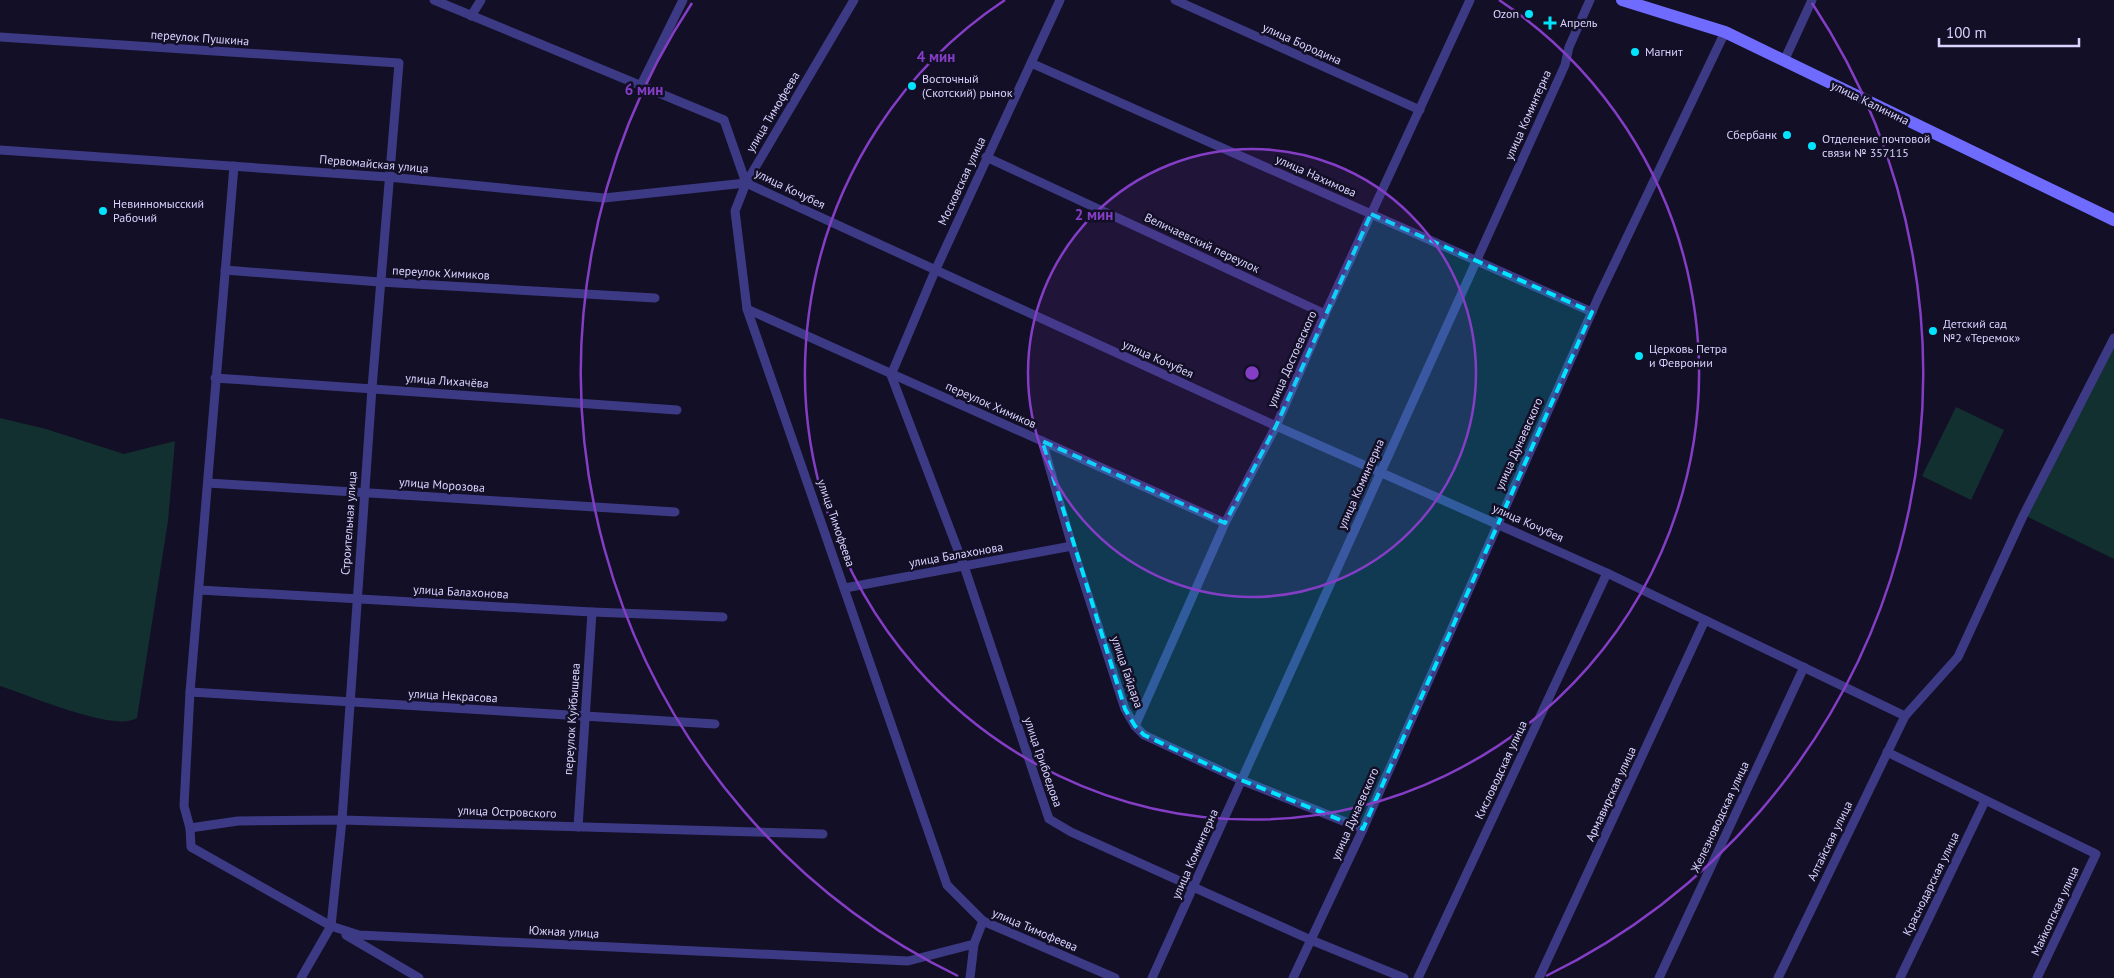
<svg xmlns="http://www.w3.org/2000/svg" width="2114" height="978" font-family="'PT Sans',sans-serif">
  <rect width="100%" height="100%" fill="#130f26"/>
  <g fill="#12302f">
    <polygon points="2114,341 2114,559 2026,516"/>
    <polygon points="1956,407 2004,430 1971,500 1922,476"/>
    <path d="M0,418L46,429L124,454L175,441L168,521L137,718C115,733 26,694 0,686Z"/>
  </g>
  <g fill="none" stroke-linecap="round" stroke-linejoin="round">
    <g stroke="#3d3a85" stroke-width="9">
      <polyline points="434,0 724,120 746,183 1276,426 1607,573 1905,716"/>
      <polyline points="854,0 746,183 735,211 747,309 947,885 983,921 1115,978"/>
      <polyline points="1060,0 935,271 891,375 964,566 1049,819 1071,832 1311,940 1404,978"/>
      <polyline points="1175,0 1420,110"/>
      <polyline points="471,16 481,0"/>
      <polyline points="0,37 399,63 372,388 342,820 331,926 301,978"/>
      <polyline points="1784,61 1812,0"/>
      <polyline points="1031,63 1592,312"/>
      <polyline points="641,85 683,0"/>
      <polyline points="0,150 388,177 604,198 746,183"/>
      <polyline points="986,157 1325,314"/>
      <polyline points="234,166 190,692 184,806 190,828 191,847 331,926 359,935 908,961 974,944"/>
      <polyline points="225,270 380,282 655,298"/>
      <polyline points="747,309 1225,523"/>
      <polyline points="215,378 677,410"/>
      <polyline points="1042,441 1072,546 1125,709 1135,726 1144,735 1241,780 1363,829"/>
      <polyline points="208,483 675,512"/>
      <polyline points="845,588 1072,546"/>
      <polyline points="199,590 592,612 723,617"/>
      <polyline points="190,692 715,724"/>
      <polyline points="1135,726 1225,523 1276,426 1325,314 1470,0"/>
      <polyline points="1887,752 2096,854 2037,978"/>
      <polyline points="578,827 592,612"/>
      <polyline points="190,828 238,821 342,820 823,834"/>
      <polyline points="346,935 419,978"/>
      <polyline points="970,978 974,944 983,921"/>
      <polyline points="1152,978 1565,65 1569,47 1590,0"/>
      <polyline points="1293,978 1363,829 1598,298 1725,32"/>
      <polyline points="1418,978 1607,573"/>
      <polyline points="1539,978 1705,620"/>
      <polyline points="1659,978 1804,667"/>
      <polyline points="1778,978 1905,716 1958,657 2023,516 2114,338"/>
      <polyline points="1900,978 1985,801"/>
    </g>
    <polyline stroke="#6f6bff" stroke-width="12" points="1622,0 1725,32 2114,220"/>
  </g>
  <path fill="#00e5ff" fill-opacity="0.2" stroke="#00e5ff" stroke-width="4" stroke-dasharray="10 6" stroke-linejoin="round" d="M1371,214L1592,312L1363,829L1241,780L1144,735L1135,726L1125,709L1042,441L1225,523L1276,426Z"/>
  <circle cx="1252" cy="373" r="224" fill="#843dc5" fill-opacity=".12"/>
  <g fill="none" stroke="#843dc5" stroke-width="2.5">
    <circle cx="1252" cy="373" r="224"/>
    <path d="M1499 0A447 447 0 1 1 1005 0"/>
    <path d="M958 976A671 671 0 0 1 692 3M1812 3A671 671 0 0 1 1546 976"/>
  </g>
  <g fill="#00e5ff" stroke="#130f26" stroke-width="2">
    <circle cx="1529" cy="14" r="5"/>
    <path d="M1547.5 15.5h5v5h5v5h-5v5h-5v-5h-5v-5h5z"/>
    <circle cx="1635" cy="52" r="5"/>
    <circle cx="912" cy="86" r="5"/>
    <circle cx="1787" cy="135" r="5"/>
    <circle cx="1812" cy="146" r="5"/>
    <circle cx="103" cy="211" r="5"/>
    <circle cx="1933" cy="331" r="5"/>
    <circle cx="1639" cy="356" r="5"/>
  </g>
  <g text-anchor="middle" stroke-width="5" stroke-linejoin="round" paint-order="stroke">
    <g font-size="12" fill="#d9d4ff" stroke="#130f26" text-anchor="start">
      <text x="1519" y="18" text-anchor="end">Ozon</text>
      <text x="1560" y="27">Апрель</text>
      <text x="1645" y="56">Магнит</text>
      <text x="922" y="83">Восточный<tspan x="922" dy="14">(Скотский) рынок</tspan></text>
      <text x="1777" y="139" text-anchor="end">Сбербанк</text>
      <text x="1822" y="143">Отделение почтовой<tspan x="1822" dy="14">связи № 357115</tspan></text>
      <text x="113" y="208">Невинномысский<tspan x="113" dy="14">Рабочий</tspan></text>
      <text x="1943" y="328">Детский сад<tspan x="1943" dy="14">№2 «Теремок»</tspan></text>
      <text x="1649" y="353">Церковь Петра<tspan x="1649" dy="14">и Февронии</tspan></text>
    </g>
    <g font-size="12" fill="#d9d4ff" stroke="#130f26">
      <text transform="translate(200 38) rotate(4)" y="4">переулок Пушкина</text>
      <text transform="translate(1302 44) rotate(24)" y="4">улица Бородина</text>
      <text transform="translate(1870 103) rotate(26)" y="4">улица Калинина</text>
      <text transform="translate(773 112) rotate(-59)" y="4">улица Тимофеева</text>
      <text transform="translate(1528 115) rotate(-66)" y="4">улица Коминтерна</text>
      <text transform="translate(374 164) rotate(5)" y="4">Первомайская улица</text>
      <text transform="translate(1316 176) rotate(24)" y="4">улица Нахимова</text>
      <text transform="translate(962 181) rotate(-65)" y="4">Московская улица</text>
      <text transform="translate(790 189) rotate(26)" y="4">улица Кочубея</text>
      <text transform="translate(1202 243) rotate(25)" y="4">Величаевский переулок</text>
      <text transform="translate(441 273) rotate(3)" y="4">переулок Химиков</text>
      <text transform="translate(1158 359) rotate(24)" y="4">улица Кочубея</text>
      <text transform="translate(1292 359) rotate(-66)" y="4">улица Достоевского</text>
      <text transform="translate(447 381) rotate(4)" y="4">улица Лихачёва</text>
      <text transform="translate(991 405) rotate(24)" y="4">переулок Химиков</text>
      <text transform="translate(1519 444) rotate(-66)" y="4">улица Дунаевского</text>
      <text transform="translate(1361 484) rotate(-66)" y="4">улица Коминтерна</text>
      <text transform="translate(442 485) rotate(4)" y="4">улица Морозова</text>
      <text transform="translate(349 523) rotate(-86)" y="4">Строительная улица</text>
      <text transform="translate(836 523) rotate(71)" y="4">улица Тимофеева</text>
      <text transform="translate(1528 523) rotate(24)" y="4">улица Кочубея</text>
      <text transform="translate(956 555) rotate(-10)" y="4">улица Балахонова</text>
      <text transform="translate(461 592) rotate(3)" y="4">улица Балахонова</text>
      <text transform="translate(1127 672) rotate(71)" y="4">улица Гайдара</text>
      <text transform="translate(453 696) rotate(3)" y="4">улица Некрасова</text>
      <text transform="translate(572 719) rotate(-86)" y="4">переулок Куйбышева</text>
      <text transform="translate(1043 762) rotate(71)" y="4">улица Грибоедова</text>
      <text transform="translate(1501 770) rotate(-65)" y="4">Кисловодская улица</text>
      <text transform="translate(1611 794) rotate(-65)" y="4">Армавирская улица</text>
      <text transform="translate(507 812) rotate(2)" y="4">улица Островского</text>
      <text transform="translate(1355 814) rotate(-66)" y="4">улица Дунаевского</text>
      <text transform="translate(1720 817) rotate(-65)" y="4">Железноводская улица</text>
      <text transform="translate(1830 841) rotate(-64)" y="4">Алтайская улица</text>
      <text transform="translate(1195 854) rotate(-66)" y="4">улица Коминтерна</text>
      <text transform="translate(1931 884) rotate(-64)" y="4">Краснодарская улица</text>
      <text transform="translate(2055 911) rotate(-65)" y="4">Майкопская улица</text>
      <text transform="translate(1035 930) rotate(23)" y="4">улица Тимофеева</text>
      <text transform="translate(564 932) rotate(3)" y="4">Южная улица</text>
    </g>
  </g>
  <circle cx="1252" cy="373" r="8" fill="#843dc5" stroke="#130f26" stroke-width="2.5"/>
  <g font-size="15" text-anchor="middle" font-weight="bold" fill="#843dc5" stroke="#130f26" stroke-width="5" stroke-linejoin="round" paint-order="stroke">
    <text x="936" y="62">4 мин</text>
    <text x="644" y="95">6 мин</text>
    <text x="1094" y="220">2 мин</text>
  </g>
  <path d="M1939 38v8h140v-8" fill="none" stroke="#d9d4ff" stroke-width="2.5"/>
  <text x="1946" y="38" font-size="15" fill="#d9d4ff" stroke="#130f26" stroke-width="4" paint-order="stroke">100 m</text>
</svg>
